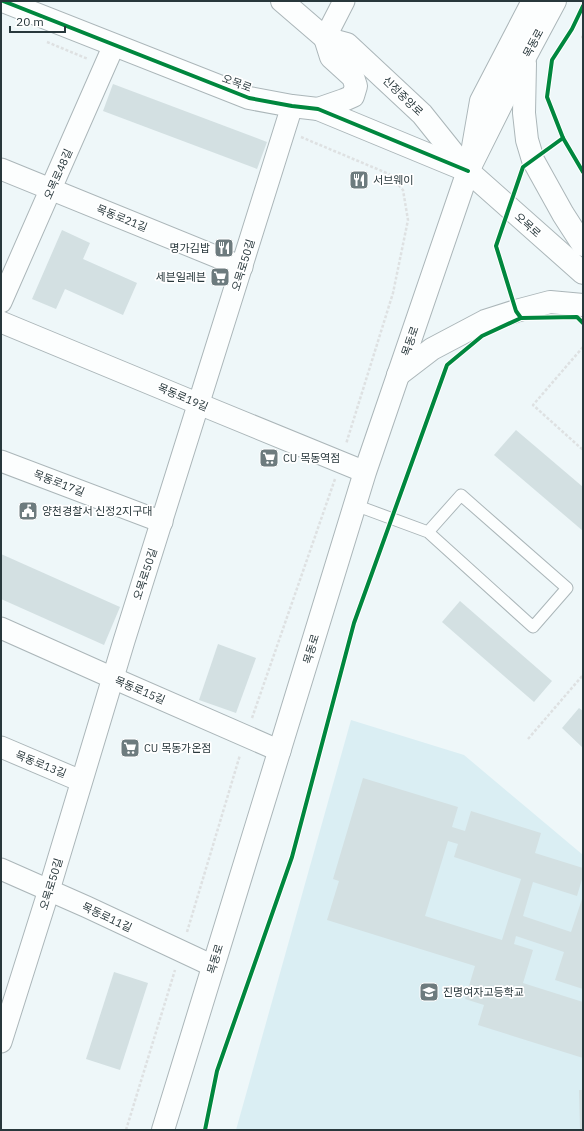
<svg xmlns="http://www.w3.org/2000/svg" width="584" height="1131" font-family="'IBM Plex Sans','Noto Sans KR',sans-serif">
  <rect width="100%" height="100%" fill="#eef7f9"/>
  <polygon fill="#daeef3" points="351,720 464,755 583,855 583,1130 236,1130"/>
  <g fill="#d3e0e2" fill-rule="evenodd">
    <polygon points="113,84 267,142 257,169 103,111"/>
    <polygon points="62,230 90,243 83,259 137,283 123,315 65,289 56,309 32,299"/>
    <polygon points="516,430 583,487 583,531 494,455"/>
    <polygon points="1,554 120,607 104,645 1,599"/>
    <polygon points="460,601 552,681 534,702 442,622"/>
    <polygon points="218,644 256,658 236,713 199,700"/>
    <polygon points="579,708 583,711 583,748 562,728"/>
    <path d="M363,778L458,807L452,827L465,831L471,811L541,833L535,853L583,868V876L577,896L533,882L523,916L571,932L583,896V989L555,980L564,952L516,936L514,944L533,950L523,983L583,1002V1058L478,1025L484,1005L465,999L475,966L327,920L339,881L333,879ZM448,841L458,844L454,857L521,879L502,940L425,916Z"/>
    <polygon points="114,972 148,983 120,1070 86,1059"/>
    <polygon points="579,1090 583,1090 583,1130 580,1130"/>
  </g>
  <g fill="none" stroke-linecap="round" stroke-linejoin="round">
    <g stroke="#abb6b9" stroke-width="13">
      <polyline id="lane" points="355,505 428,532 533,627 567,588 461,495 428,532"/>
    </g>
    <g stroke="#abb6b9" stroke-width="23">
      <g id="street">
        <polyline points="325,38 344,1"/>
        <polyline points="1,169 242,267"/>
        <polyline points="1,302 114,45"/>
        <polyline points="1,322 199,404 365,472"/>
        <polyline points="1,461 162,522"/>
        <polyline points="1,628 113,678 280,751"/>
        <polyline points="1,747 81,781"/>
        <polyline points="1,869 87,907 213,966"/>
        <polyline points="1,1042 49,890 124,641 292,106"/>
      </g>
    </g>
    <g stroke="#abb6b9" stroke-width="24">
      <g id="secondary">
        <polyline points="3,1 249,98 292,106 318,109 468,171 583,273"/>
        <polyline points="282,1 325,38 347,44 422,114 466,169"/>
        <polyline points="525,63 524,113 527,140 533,160 563,214 583,245"/>
        <polyline points="318,109 344,100 353,96 356,86 353,77 331,57 325,38"/>
        <polyline points="473,147 481,101 533,1"/>
        <polyline points="398,375 432,349 485,321 516,311 550,302 583,305"/>
        <polyline points="163,1130 365,472 468,171 525,57 555,1"/>
      </g>
    </g>
    <g stroke="#dee1e2" stroke-width="2.5" stroke-dasharray="3 2" stroke-linecap="butt">
      <polyline points="581,37 583,37"/>
      <polyline points="47,42 88,59"/>
      <polyline points="301,137 389,174 403,190 408,220 393,293 346,444"/>
      <polyline points="583,347 533,405 583,450"/>
      <polyline points="252,718 335,479"/>
      <polyline points="528,739 583,675"/>
      <polyline points="187,932 240,755"/>
      <polyline points="126,1130 175,970"/>
    </g>
    <use href="#lane" stroke="#fcfefe" stroke-width="11"/>
    <use href="#street" stroke="#fcfefe" stroke-width="21"/>
    <use href="#secondary" stroke="#fcfefe" stroke-width="22"/>
    <g stroke="#fff" stroke-width="6">
      <g id="cycleway">
        <polyline points="3,1 249,98 292,106 318,109 468,171"/>
        <polyline points="583,6 572,29 552,60 547,97 563,138 583,172"/>
        <polyline points="521,318 516,311 496,246 523,167 563,138"/>
        <polyline points="205,1130 217,1071 292,857 354,623 447,365 482,336 521,318 577,317 583,323"/>
      </g>
    </g>
    <use href="#cycleway" stroke="#00873e" stroke-width="4"/>
  </g>
  <defs>
    <g id="restaurant-square" transform="scale(1)"><rect x="-9" y="-9" width="18" height="18" rx="4" fill="#6d7b7e" stroke="#fff"/><path d="M-5-6h1v4h1v-4h1v4h1v-4h1v5L-1.5 .5V6h-2V.5L-5-1ZM5-6V6H3V1.5H1.5Q1.5-4 5-6Z" fill="#fff"/></g>
    <g id="supermarket-square" transform="scale(1)"><rect x="-9" y="-9" width="18" height="18" rx="4" fill="#6d7b7e" stroke="#fff"/><path d="M-6-5.5h2.5l.6 2H6L4.5 2H-2.5L-4.4-4H-6ZM-1.5 3.2a1.3 1.3 0 1 0 .1 0ZM3 3.2a1.3 1.3 0 1 0 .1 0Z" fill="#fff"/></g>
    <g id="civic-square" transform="scale(1)"><rect x="-9" y="-9" width="18" height="18" rx="4" fill="#6d7b7e" stroke="#fff"/><path d="M-.6-6.5H3V-4.5H.6V-3L4-1V1h2V6H-6V1h2V-1L-.6-3ZM-1.2 2.5V6h2.4V2.5Z" fill="#fff"/></g>
    <g id="school-square" transform="scale(1)"><rect x="-9" y="-9" width="18" height="18" rx="4" fill="#6d7b7e" stroke="#fff"/><path d="M0-5L7-2L0 1L-7-2ZM-4 1L0 2.5L4 1V4Q0 6-4 4Z" fill="#fff"/></g>
  </defs>
  <g fill-rule="evenodd">
    <use href="#restaurant-square" x="359" y="180"/>
    <use href="#restaurant-square" x="224" y="248"/>
    <use href="#supermarket-square" x="220" y="277"/>
    <use href="#supermarket-square" x="269" y="458"/>
    <use href="#civic-square" x="28" y="511"/>
    <use href="#supermarket-square" x="130" y="748"/>
    <use href="#school-square" x="429" y="992"/>
  </g>
  <g text-anchor="middle" stroke-width="3.5" stroke-linejoin="round" paint-order="stroke">
    <g font-size="11" fill="#28383c" stroke="#fff">
      <text transform="translate(533 43) rotate(-62)" y="4">목동로</text>
      <text transform="translate(237 83) rotate(20)" y="4">오목로</text>
      <text transform="translate(403 96) rotate(44)" y="4">신정중앙로</text>
      <text transform="translate(58 174) rotate(-66)" y="4">오목로48길</text>
      <text transform="translate(122 218) rotate(22)" y="4">목동로21길</text>
      <text transform="translate(528 225) rotate(42)" y="4">오목로</text>
      <text transform="translate(243 265) rotate(-73)" y="4">오목로50길</text>
      <text transform="translate(410 341) rotate(-71)" y="4">목동로</text>
      <text transform="translate(183 397) rotate(23)" y="4">목동로19길</text>
      <text transform="translate(59 483) rotate(21)" y="4">목동로17길</text>
      <text transform="translate(145 574) rotate(-72)" y="4">오목로50길</text>
      <text transform="translate(311 649) rotate(-73)" y="4">목동로</text>
      <text transform="translate(140 690) rotate(23)" y="4">목동로15길</text>
      <text transform="translate(41 764) rotate(22)" y="4">목동로13길</text>
      <text transform="translate(51 884) rotate(-73)" y="4">오목로50길</text>
      <text transform="translate(107 917) rotate(25)" y="4">목동로11길</text>
      <text transform="translate(215 959) rotate(-73)" y="4">목동로</text>
    </g>
    <g font-size="11" fill="#28383c" stroke="#fff" text-anchor="start">
      <text x="373" y="184">서브웨이</text>
      <text x="210" y="252" text-anchor="end">명가김밥</text>
      <text x="206" y="281" text-anchor="end">세븐일레븐</text>
      <text x="283" y="462">CU 목동역점</text>
      <text x="42" y="515">양천경찰서 신정2지구대</text>
      <text x="144" y="752">CU 목동가온점</text>
      <text x="443" y="996">진명여자고등학교</text>
    </g>
  </g>
  <rect width="584" height="1131" fill="none" stroke="#28383c" stroke-width="4"/>
  <path d="M10 26v6h55v-6" fill="none" stroke="#28383c" stroke-width="2"/>
  <text x="16" y="26" font-size="12" fill="#28383c" stroke="#ffffff" stroke-width="3" paint-order="stroke">20 m</text>
</svg>
